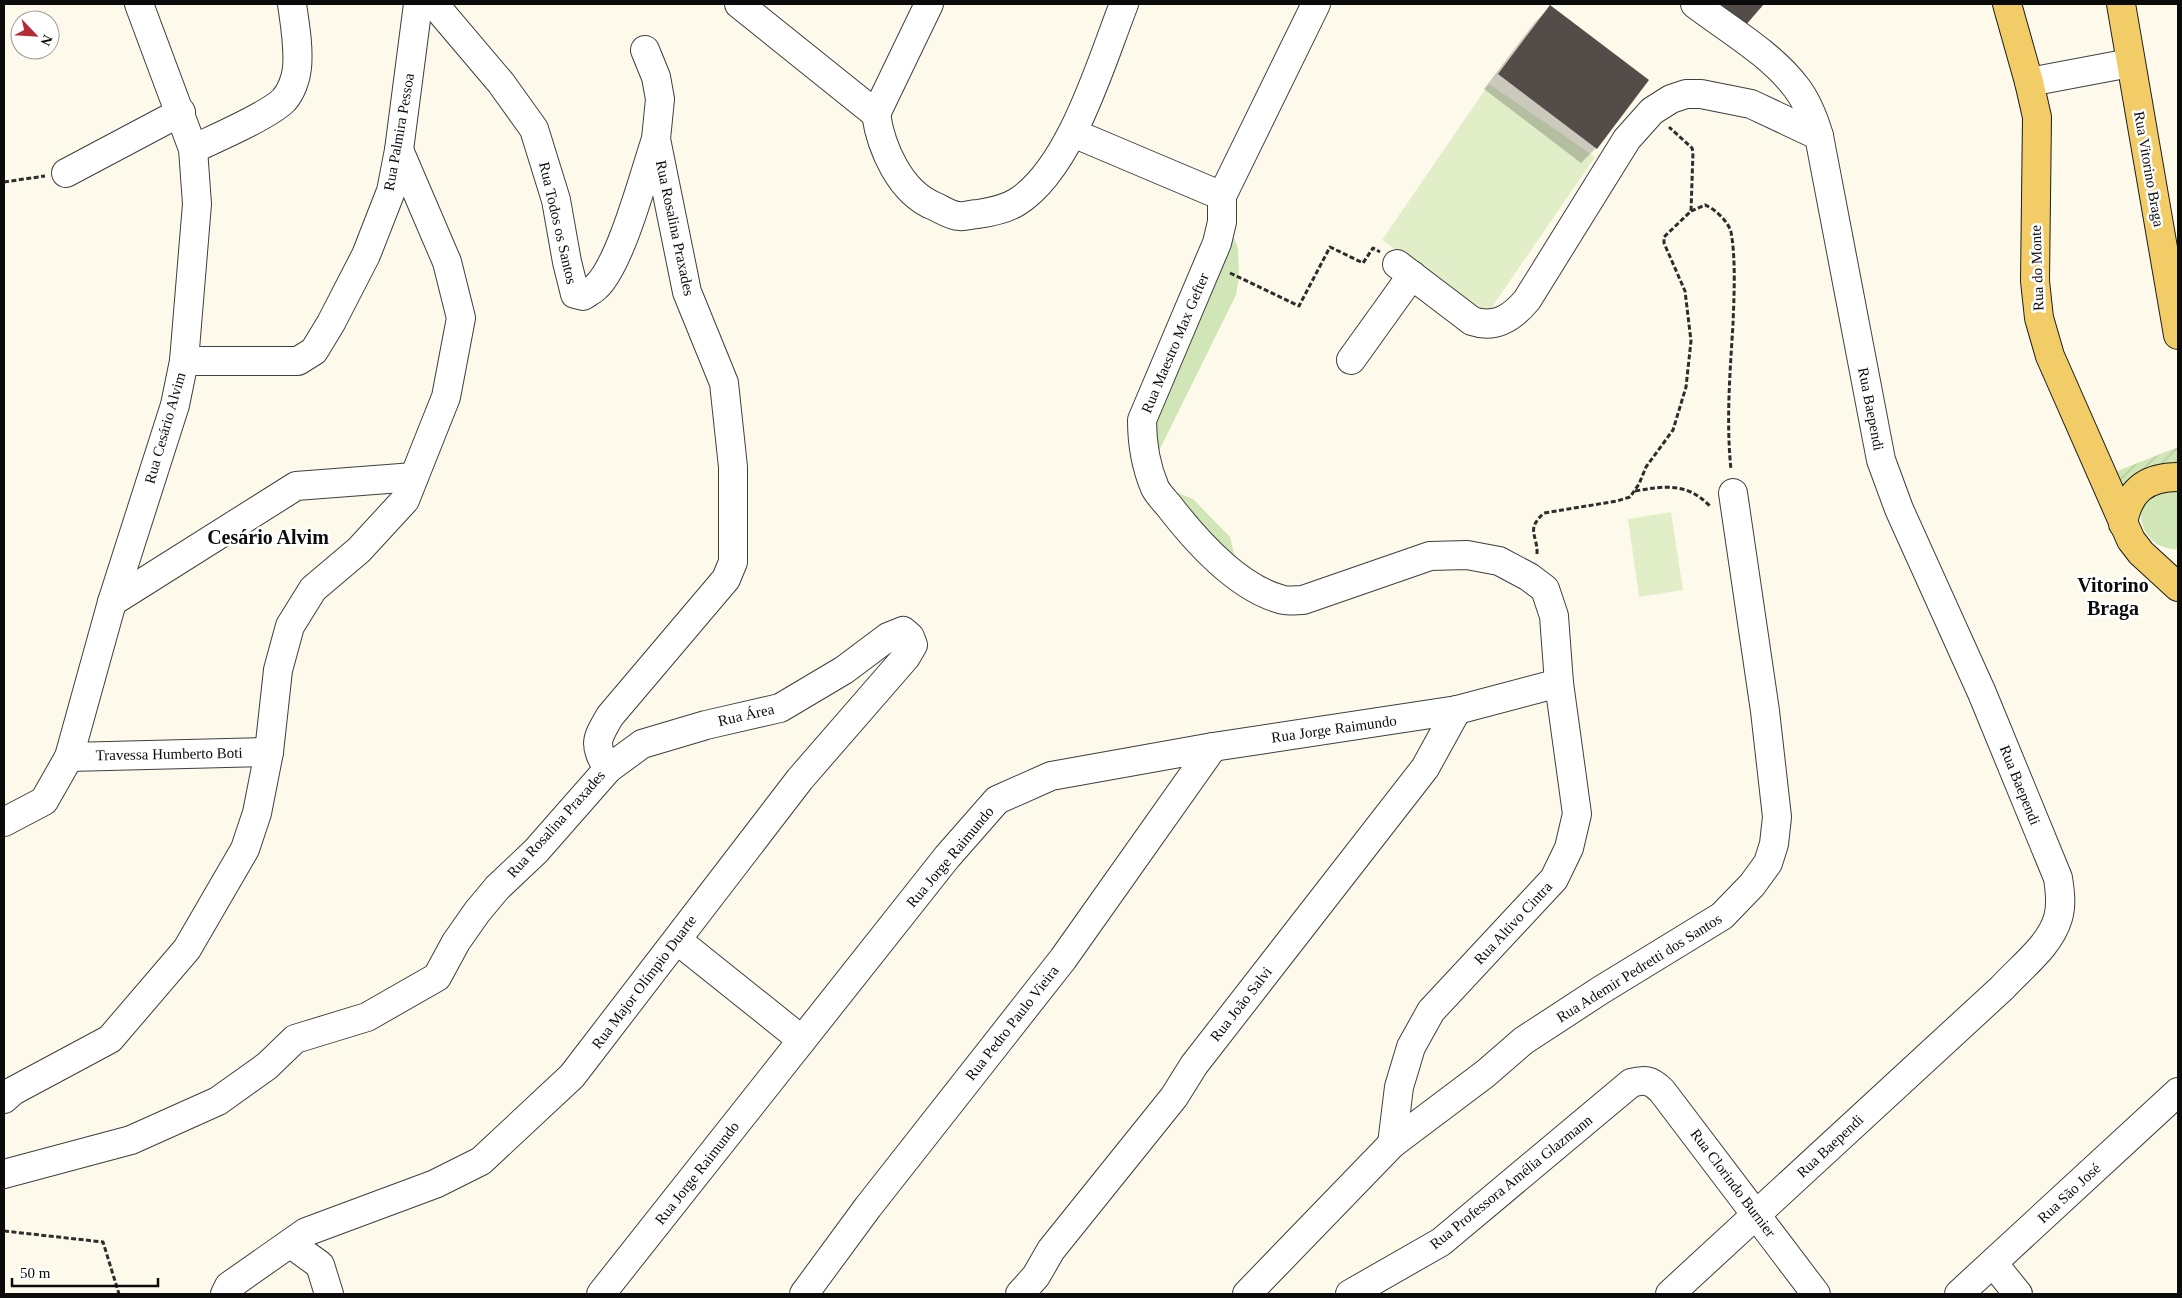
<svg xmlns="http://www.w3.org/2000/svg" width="2182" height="1298" font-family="Georgia,serif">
  <defs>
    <pattern id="garden-furrows" width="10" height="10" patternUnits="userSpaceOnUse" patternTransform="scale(1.25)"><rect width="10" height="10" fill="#d1e6b7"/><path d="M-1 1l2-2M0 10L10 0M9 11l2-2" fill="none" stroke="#b2c49c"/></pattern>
  </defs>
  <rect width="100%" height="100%" fill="#fefaeb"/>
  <g fill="#d1e6b7">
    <polygon points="1223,209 1238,248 1239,277 1236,295 1150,469 1142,420"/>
    <path d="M2178,486V549C2144,552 2127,507 2155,491C2161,488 2172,488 2178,486Z"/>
    <polygon points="1168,489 1193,499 1230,537 1237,565"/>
  </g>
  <polygon fill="url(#garden-furrows)" points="2178,447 2178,473 2124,504 2105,476"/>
  <g fill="#e2eec8">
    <polygon points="1489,84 1595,157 1488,313 1382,240"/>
    <polygon points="1671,512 1683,590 1639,597 1628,519"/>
  </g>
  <g fill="#0003">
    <polygon points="1690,4 1763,4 1744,25"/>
    <polygon points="1550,7 1596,148 1581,163 1484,89 1535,22"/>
  </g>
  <g fill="#534c48">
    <polygon points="1721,4 1764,4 1745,26"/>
    <polygon points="1550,5 1649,80 1597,149 1498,74"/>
  </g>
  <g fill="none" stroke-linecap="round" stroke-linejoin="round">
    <g stroke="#3e3e3e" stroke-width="30">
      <g id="minor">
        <path d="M434,4L501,83L534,129L556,200L567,262L575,294L583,296C587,293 592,291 596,287C621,264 644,174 656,139"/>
        <path d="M739,4L876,114C881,148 900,192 934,206C941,209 951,216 959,216C965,217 972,214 978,214C991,212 1006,209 1017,202C1071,168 1101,62 1124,4"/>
        <path d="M1316,4L1222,196V222L1217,243L1142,420C1142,443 1146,467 1155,488C1158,494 1165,501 1169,506C1196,541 1237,587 1280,599C1287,602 1296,600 1303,600L1430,556L1467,555L1499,561L1529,577L1545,589L1554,616L1559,683L1577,814L1569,848L1554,879L1431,1011L1411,1047L1399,1087L1392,1144"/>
        <polyline points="2029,82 2130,63"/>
        <polyline points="876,114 929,4"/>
        <polyline points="1073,133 1222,196"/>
        <path d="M193,149C216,138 268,116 284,100C291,92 296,79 297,68C299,47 295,25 292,4"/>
        <polyline points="66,173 181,112"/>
        <path d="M1397,264L1472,321C1495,329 1512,318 1527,300L1627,139L1652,111L1671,99L1686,94H1701L1751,104L1819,136"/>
        <polyline points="1351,360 1412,275"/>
        <polyline points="184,361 298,361 314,351 331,323 366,255 391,191 399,150 418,4"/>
        <polyline points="112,602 296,486 414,477"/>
        <polyline points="69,757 269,752"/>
        <path d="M608,769C593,744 596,740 610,716L726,579L733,562V467L724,383L687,292L656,139L660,99L656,77L645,50"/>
        <polyline points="4,822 44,801 69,757 112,602 175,405 184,361 197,204 193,149 139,4"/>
        <polyline points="677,940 802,1040"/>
        <polyline points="4,1099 13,1091 110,1039 187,949 245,849 257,813 269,752 278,670 290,626 313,589 359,550 405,500 446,397 461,318 447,262 399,150"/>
        <polyline points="4,1174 131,1140 218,1101 267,1066 295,1039 367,1017 437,977 456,942 477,912 497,888 536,851 608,769 642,744 706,725 780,708 844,670 888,637 903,631 910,637 913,645 906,657 800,779 572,1076 481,1161 435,1184 306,1232 229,1286 225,1294"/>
        <polyline points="291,1244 320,1265 329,1294"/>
        <polyline points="1993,1263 2018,1294"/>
        <polyline points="601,1294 947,857 997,800 1051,776 1213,747 1457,710 1559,683"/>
        <polyline points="804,1294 868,1207 1063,959 1213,747"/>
        <polyline points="1020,1294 1036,1276 1051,1250 1174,1097 1194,1065 1425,768 1457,710"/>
        <polyline points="1247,1294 1392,1144 1485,1074 1523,1041 1601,990 1722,916 1752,885 1768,863 1774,844 1777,817 1765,711 1733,493"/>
        <path d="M1350,1294L1441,1242L1631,1083C1645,1079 1651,1080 1662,1091L1816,1294"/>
        <path d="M1670,1294L2002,988C2021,967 2050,946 2058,918C2062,905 2060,891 2058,878L1982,693L1899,509L1881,460L1819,136C1814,119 1807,101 1796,87C1771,54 1728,29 1695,4"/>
        <polyline points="1959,1294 2178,1092"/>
      </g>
    </g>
    <g stroke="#1c1c1c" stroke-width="30">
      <g id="major">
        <polyline points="2007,4 2029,82 2037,117 2035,281 2039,318 2050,356 2131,540 2141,553 2178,587"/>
        <polyline points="2121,4 2178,335"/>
        <path d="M2123,524C2128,492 2145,477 2178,477"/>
      </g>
    </g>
    <g stroke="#2d2d2d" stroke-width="3" stroke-dasharray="5 2.5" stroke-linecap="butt">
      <polyline points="4,182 45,176"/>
      <path d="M1691,211L1705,205C1715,209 1728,221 1731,232C1736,259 1734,297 1733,324C1730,373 1726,421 1731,470"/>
      <polyline points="1230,273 1299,306 1330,247 1363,263 1373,248 1380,252"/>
      <path d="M1635,491C1665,486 1686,482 1710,506"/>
      <path d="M1537,554C1538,535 1525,530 1544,513L1617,501L1630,497L1639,484L1646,467L1673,430L1686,387L1691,341L1685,291L1664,243V237L1691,211L1693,152L1692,148L1669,127"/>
      <polyline points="4,1231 103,1242 119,1294"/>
    </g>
    <use href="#minor" stroke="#fff" stroke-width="28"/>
    <use href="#major" stroke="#f2cc67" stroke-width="28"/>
  </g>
  <g text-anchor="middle" stroke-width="5" stroke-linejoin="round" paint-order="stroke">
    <g font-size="15" fill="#0b0b0b" stroke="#fff">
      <text transform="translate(399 132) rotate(-80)" y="5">Rua Palmira Pessoa</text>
      <text transform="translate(2149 169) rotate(80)" y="5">Rua Vitorino Braga</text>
      <text transform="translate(558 223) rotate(77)" y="5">Rua Todos os Santos</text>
      <text transform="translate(675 228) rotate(78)" y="5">Rua Rosalina Praxades</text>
      <text transform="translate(2037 268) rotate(-92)" y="5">Rua do Monte</text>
      <text transform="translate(1175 343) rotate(-67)" y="5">Rua Maestro Max Gefter</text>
      <text transform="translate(1871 409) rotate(79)" y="5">Rua Baependi</text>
      <text transform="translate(165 428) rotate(-74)" y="5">Rua Cesário Alvim</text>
      <text transform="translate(746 715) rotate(-13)" y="5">Rua Área</text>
      <text transform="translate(1334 729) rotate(-8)" y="5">Rua Jorge Raimundo</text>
      <text transform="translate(169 754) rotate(-1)" y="5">Travessa Humberto Boti</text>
      <text transform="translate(2020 785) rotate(68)" y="5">Rua Baependi</text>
      <text transform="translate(556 824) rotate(-48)" y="5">Rua Rosalina Praxades</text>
      <text transform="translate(950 857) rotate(-50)" y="5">Rua Jorge Raimundo</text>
      <text transform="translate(1513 923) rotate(-47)" y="5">Rua Altivo Cintra</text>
      <text transform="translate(1639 968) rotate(-32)" y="5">Rua Ademir Pedretti dos Santos</text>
      <text transform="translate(644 982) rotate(-53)" y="5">Rua Major Olímpio Duarte</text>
      <text transform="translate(1241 1004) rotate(-52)" y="5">Rua João Salvi</text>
      <text transform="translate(1012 1023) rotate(-52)" y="5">Rua Pedro Paulo Vieira</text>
      <text transform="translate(1830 1146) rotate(-43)" y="5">Rua Baependi</text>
      <text transform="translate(697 1173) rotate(-52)" y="5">Rua Jorge Raimundo</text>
      <text transform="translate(1511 1182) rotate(-39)" y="5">Rua Professora Amélia Glazmann</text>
      <text transform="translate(1733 1183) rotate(53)" y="5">Rua Clorindo Burnier</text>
      <text transform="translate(2069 1193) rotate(-43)" y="5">Rua São José</text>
    </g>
    <g font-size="20" font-weight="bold" fill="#0b0b0b" stroke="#fff">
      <text x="268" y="544">Cesário Alvim</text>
      <text x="2113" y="592">Vitorino<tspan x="2113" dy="23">Braga</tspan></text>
    </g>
  </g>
  <rect width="2182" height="1298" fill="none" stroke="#0b0b0b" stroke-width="10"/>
  <g transform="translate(35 35) rotate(115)"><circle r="24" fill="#ffffff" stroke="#9d9d9d"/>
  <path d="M0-4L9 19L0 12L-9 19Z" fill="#b42b36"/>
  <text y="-8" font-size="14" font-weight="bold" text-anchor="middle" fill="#0b0b0b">N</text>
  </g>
  <path d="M12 1278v8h146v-8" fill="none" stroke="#0b0b0b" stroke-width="2.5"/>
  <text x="20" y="1278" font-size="15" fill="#0b0b0b" stroke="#ffffff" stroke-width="4" paint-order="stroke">50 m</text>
</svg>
